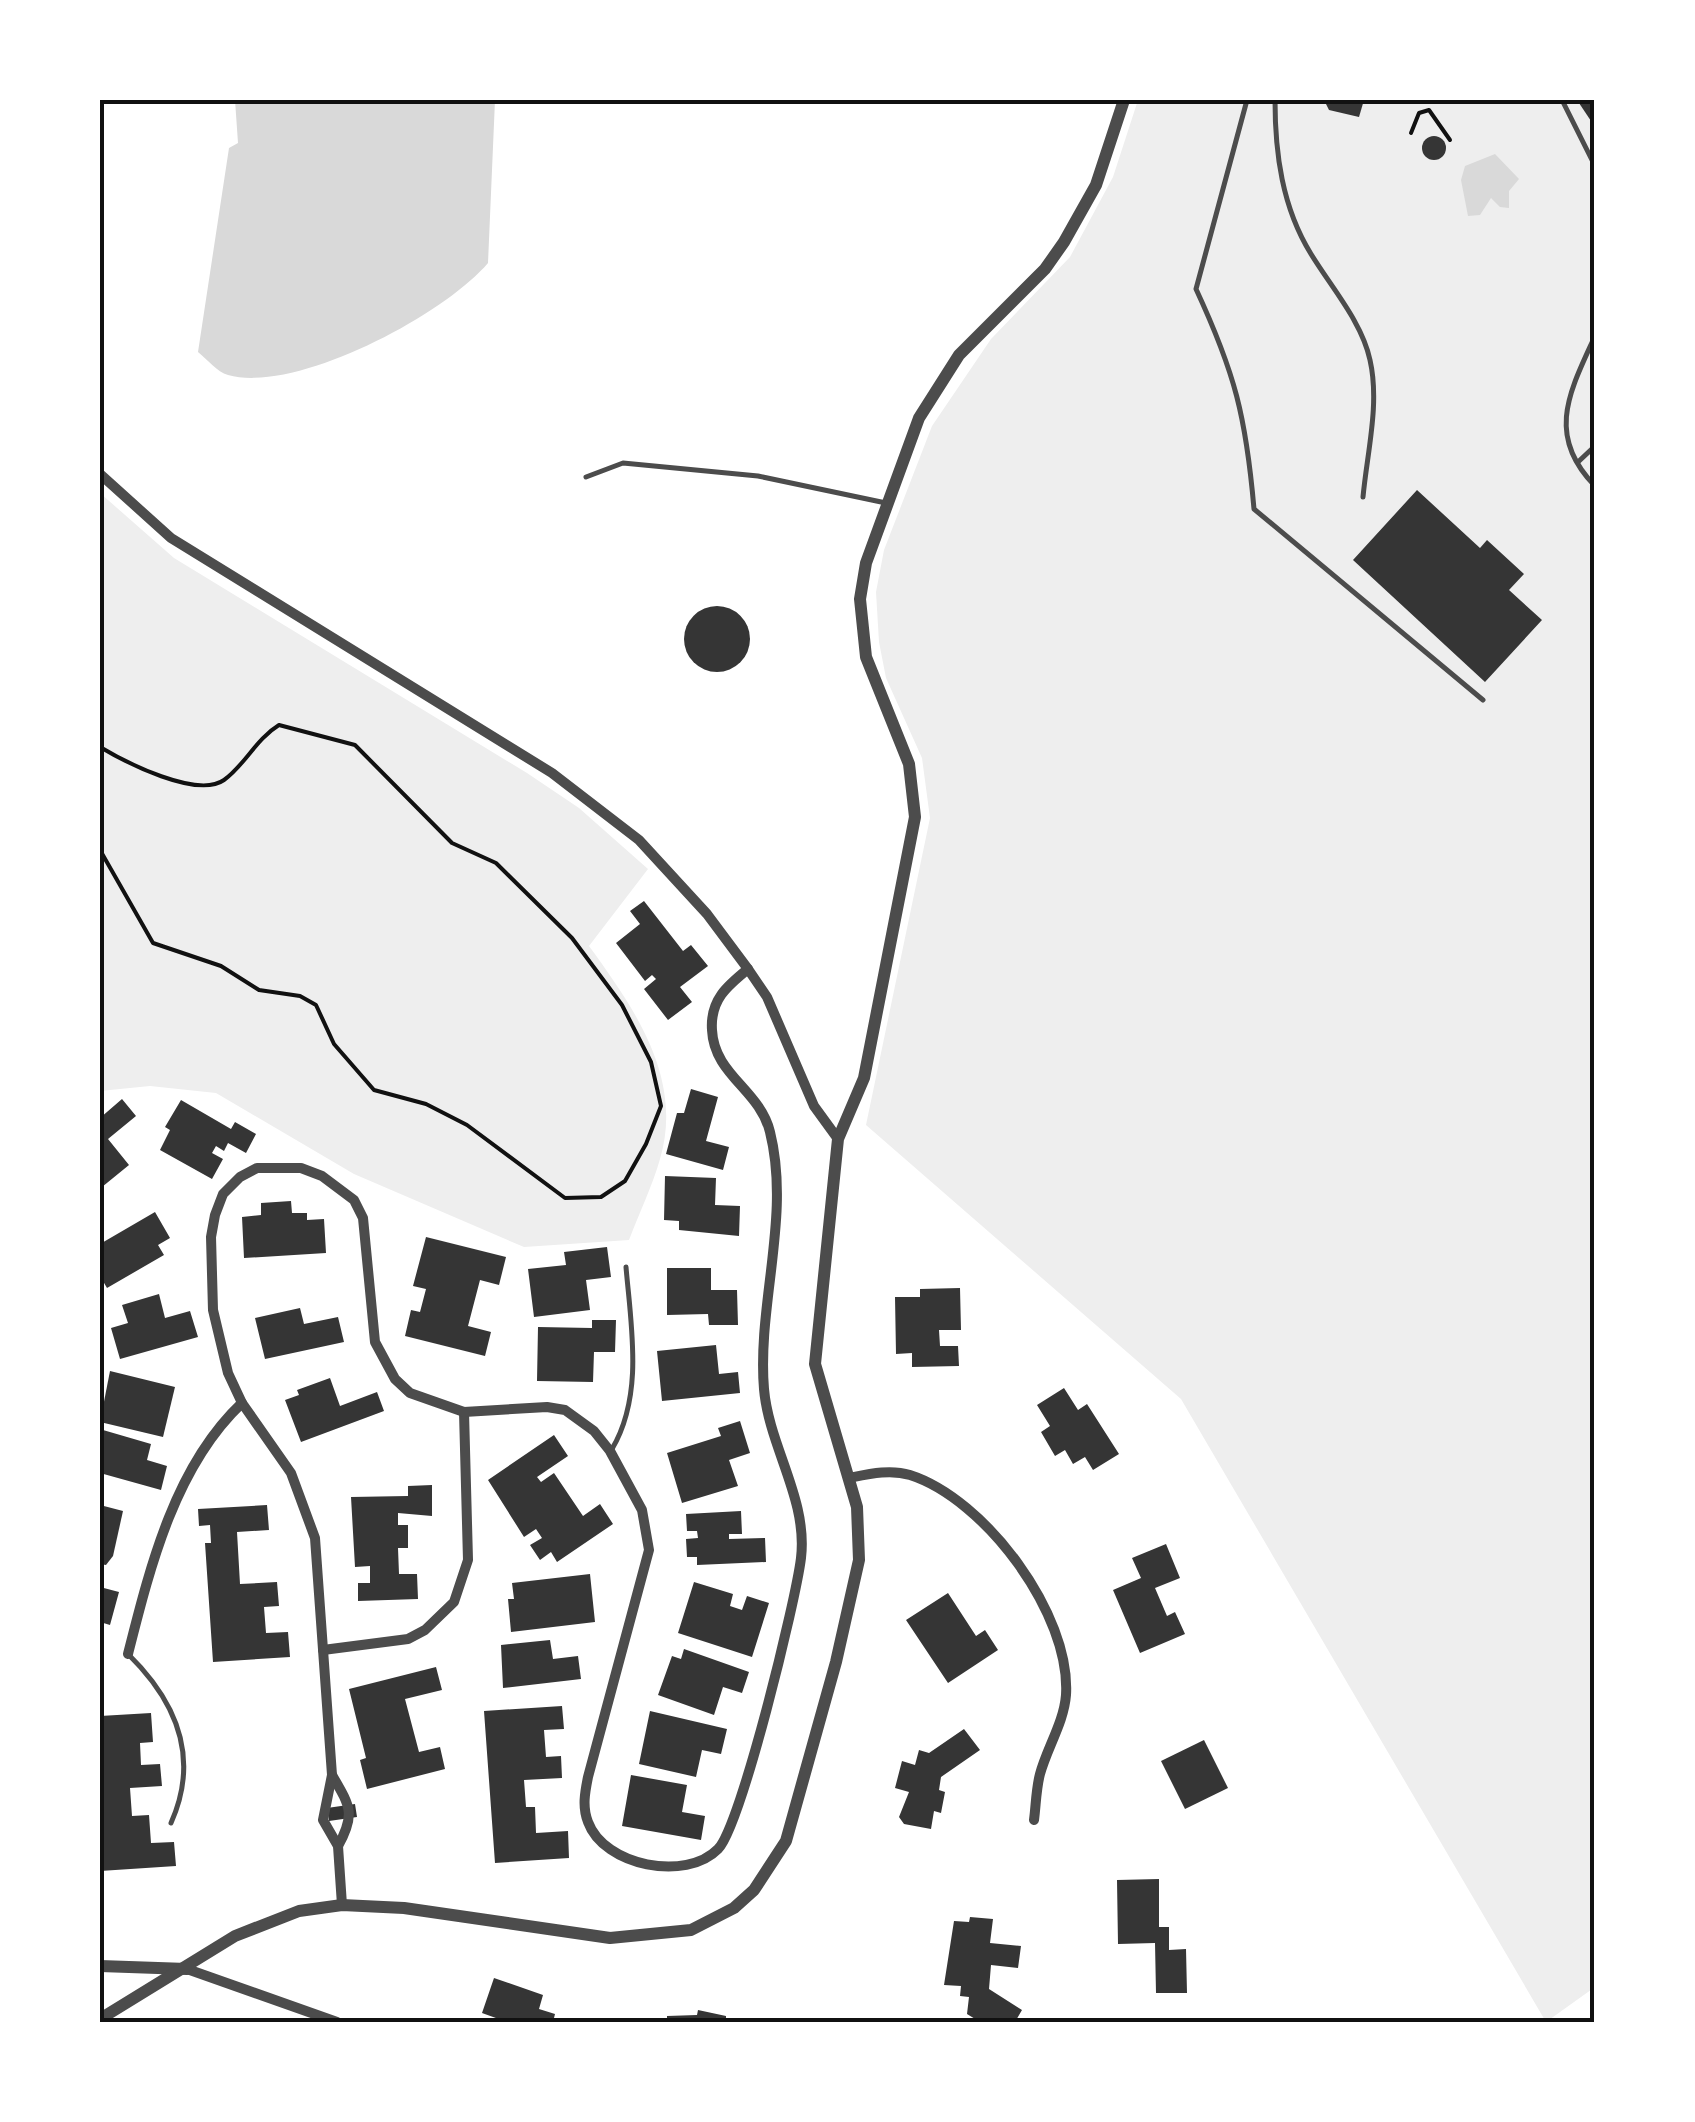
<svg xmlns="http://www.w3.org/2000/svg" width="1695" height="2122" font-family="'Source Serif 4',serif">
  <rect width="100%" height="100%" fill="#fff"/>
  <g fill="#eee">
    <polygon points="1138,100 1595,100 1595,1987 1546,2022 1181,1399 866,1125 930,818 922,758 886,678 879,642 876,592 884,550 932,426 991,339 1070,257 1113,177"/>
    <path d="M100,493L174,558L527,773L579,808L648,869L589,946C634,1008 684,1078 660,1159C652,1187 639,1213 629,1240L524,1247L354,1174L216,1093L150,1086L100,1091Z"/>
  </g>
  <g fill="#d9d9d9">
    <path d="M235,100H495L488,263C444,315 296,394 228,375C217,372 207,359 198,352L229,148L238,143Z"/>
    <polygon points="1495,154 1519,179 1509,191 1509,208 1500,207 1491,198 1480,215 1468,216 1461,180 1465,166"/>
  </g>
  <g fill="#353535">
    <polygon points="1324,100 1364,100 1359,117 1329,110"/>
    <polygon points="1583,100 1595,100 1595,127 1579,103"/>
    <circle cx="1434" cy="148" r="12"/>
    <polygon points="1417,490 1480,548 1487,540 1524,574 1509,590 1542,620 1485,682 1353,560"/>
    <circle cx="717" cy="639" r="33"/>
    <polygon points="644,901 683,951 691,945 708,966 680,987 692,1002 668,1020 644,989 656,979 652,975 645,981 616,943 640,924 630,911"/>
    <polygon points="691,1089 718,1097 706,1141 729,1147 723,1170 666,1154 677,1113 684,1113"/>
    <polygon points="122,1099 136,1116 108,1139 129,1165 102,1187 100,1118"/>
    <polygon points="181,1100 231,1129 235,1122 256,1134 246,1153 228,1143 224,1151 216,1146 212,1153 223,1159 212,1179 160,1150 170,1130 165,1127"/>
    <polygon points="665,1176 716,1178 715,1205 740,1206 739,1236 679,1230 679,1221 664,1220"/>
    <polygon points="291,1201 292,1213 307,1213 307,1220 324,1219 326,1253 244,1258 242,1217 261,1215 261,1203"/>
    <polygon points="155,1212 170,1238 158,1245 164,1255 107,1288 100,1276 100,1244"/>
    <polygon points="426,1237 506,1257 499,1285 480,1280 468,1326 491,1332 485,1356 405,1336 411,1310 420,1312 426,1289 413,1286"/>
    <polygon points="607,1247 611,1277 586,1280 590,1310 534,1317 528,1269 566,1265 564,1252"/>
    <polygon points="667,1268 711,1268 711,1290 737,1290 738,1325 709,1325 708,1314 667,1315"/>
    <polygon points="960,1288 961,1330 939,1330 940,1346 958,1346 959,1366 912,1367 912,1353 896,1354 895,1297 920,1297 920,1289"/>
    <polygon points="159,1294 165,1318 190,1311 198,1337 120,1359 111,1328 128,1323 122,1305"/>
    <polygon points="300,1308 304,1324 338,1317 344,1342 265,1359 255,1318"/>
    <polygon points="592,1320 616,1320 615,1352 594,1352 593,1382 537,1381 538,1327 592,1328"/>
    <polygon points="716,1345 719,1374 738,1372 740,1393 662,1401 657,1351"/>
    <polygon points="110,1371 175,1387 163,1437 100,1422"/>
    <polygon points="330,1378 340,1406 377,1392 384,1411 301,1442 285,1400 299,1395 297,1390"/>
    <polygon points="1064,1388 1078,1410 1087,1404 1119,1454 1093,1470 1085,1457 1073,1464 1065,1450 1055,1456 1041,1432 1050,1426 1037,1405"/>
    <polygon points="740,1421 750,1453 729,1460 738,1486 682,1503 667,1453 721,1436 718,1428"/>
    <polygon points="103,1430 151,1444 147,1460 167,1466 161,1490 100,1473"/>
    <polygon points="554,1435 568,1456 537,1477 541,1482 554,1473 583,1516 600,1504 613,1524 557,1562 551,1552 540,1560 530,1545 542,1538 536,1529 524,1537 488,1480"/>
    <polygon points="432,1485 432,1516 398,1513 398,1525 408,1525 408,1548 398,1548 399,1574 417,1574 418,1599 358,1601 358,1583 370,1583 370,1566 355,1567 351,1497 408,1496 408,1486"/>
    <polygon points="100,1505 123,1511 113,1556 106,1565 100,1564"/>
    <polygon points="267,1505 269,1530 237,1532 240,1584 277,1582 279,1606 264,1607 266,1633 288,1632 290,1657 213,1662 205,1543 211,1543 210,1525 199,1526 198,1509"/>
    <polygon points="741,1511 742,1534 729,1534 729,1539 765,1538 766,1562 697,1565 697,1557 687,1557 686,1539 698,1538 697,1531 687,1531 686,1514"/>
    <polygon points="1166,1544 1180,1578 1155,1588 1167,1616 1175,1612 1185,1634 1140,1653 1113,1590 1141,1578 1132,1558"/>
    <polygon points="590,1574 595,1622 511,1632 508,1599 514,1599 512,1583"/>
    <polygon points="694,1582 733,1594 730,1606 742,1610 747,1596 769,1603 752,1657 678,1633"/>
    <polygon points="100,1587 119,1592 110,1625 100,1622"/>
    <polygon points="948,1593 976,1636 985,1630 998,1650 948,1683 906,1620"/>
    <polygon points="550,1640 553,1659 578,1656 581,1679 503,1688 501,1645"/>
    <polygon points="684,1649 749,1672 742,1693 723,1687 714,1715 658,1695 672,1656 681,1659"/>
    <polygon points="436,1667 442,1690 405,1699 419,1752 440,1747 445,1769 367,1789 360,1760 366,1758 349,1689"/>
    <polygon points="562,1706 564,1729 544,1730 546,1757 561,1756 562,1778 524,1780 526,1807 535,1807 536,1833 568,1831 569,1858 495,1863 484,1711"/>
    <polygon points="650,1711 727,1729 721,1754 702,1750 696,1777 639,1764"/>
    <polygon points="151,1713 153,1742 140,1743 141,1765 160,1764 162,1786 130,1788 132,1816 149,1815 151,1843 174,1842 176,1866 100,1871 100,1716"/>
    <polygon points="964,1729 980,1750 941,1777 939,1790 945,1792 941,1813 934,1811 931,1829 904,1824 899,1817 909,1792 895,1788 902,1761 915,1765 919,1750 929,1753"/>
    <polygon points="1204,1740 1228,1788 1185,1809 1161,1761"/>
    <polygon points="631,1775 687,1785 682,1812 705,1816 701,1840 622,1826"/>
    <polygon points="355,1804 357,1817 329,1821 327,1808"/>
    <polygon points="1159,1879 1159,1927 1169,1927 1169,1950 1186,1949 1187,1993 1156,1993 1155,1943 1118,1944 1117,1880"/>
    <polygon points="970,1917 993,1919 990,1943 1021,1946 1018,1968 991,1965 989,1989 1022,2010 1015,2022 980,2022 967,2014 969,1997 960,1996 961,1986 944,1985 954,1921 969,1922"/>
    <polygon points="494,1978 543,1995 539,2009 555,2014 553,2022 507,2022 482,2013"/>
    <polygon points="698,2010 726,2016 726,2022 667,2022 667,2016 697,2015"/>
  </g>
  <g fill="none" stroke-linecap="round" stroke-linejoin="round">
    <g stroke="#111" stroke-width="4">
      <polyline points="1411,133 1419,113 1429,110 1450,140"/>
      <path d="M100,747C125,762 197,799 224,780C245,765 256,739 279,725L355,745L452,843L496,863L572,938L622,1005L651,1062L661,1106L646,1144L625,1181L601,1197L565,1198L467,1125L426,1104L374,1090L334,1044L316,1005L300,996L259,990L221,966L153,943L100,850"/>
    </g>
    <g stroke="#4c4c4c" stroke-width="5">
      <path d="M1247,100L1196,289C1235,373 1246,417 1254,509L1483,700"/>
      <path d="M1275,100C1275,153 1282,207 1311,254C1331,287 1362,322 1370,360C1380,404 1367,453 1363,497"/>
      <polyline points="1562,100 1595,166"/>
      <path d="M1595,336C1570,391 1545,435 1595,486"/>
      <polyline points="1578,462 1595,446"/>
      <polyline points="586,477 623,463 758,476 886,503"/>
      <path d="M612,1449C644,1395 631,1326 626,1267"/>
      <path d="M128,1654C177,1702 200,1758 171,1823"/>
    </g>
    <g stroke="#4c4c4c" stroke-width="10">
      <polyline points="100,474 171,538 552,773 639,840 707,914 748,969 767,997 814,1106 838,1139"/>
      <path d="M849,1478C869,1474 890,1469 910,1475C985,1499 1071,1614 1066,1695C1064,1722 1047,1748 1040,1774C1036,1789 1036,1805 1034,1820"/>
      <polyline points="323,1650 408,1639 425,1630 454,1602 468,1560 464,1412"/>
      <path d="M128,1654C150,1567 175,1466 242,1403"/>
      <path d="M332,1775C350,1806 356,1814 338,1846"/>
      <path d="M342,1905L338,1846L323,1820L332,1775L315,1538L291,1473L242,1403L228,1373L213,1310L211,1237L215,1215L223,1194L240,1177L257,1168H301L322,1176L354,1200L363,1218L375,1342L395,1379L410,1393L464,1412L547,1407L565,1410L594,1431L610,1451L642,1510L649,1550L588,1777C585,1792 582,1807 588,1822C604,1866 686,1882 718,1849C741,1826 796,1600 801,1558C808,1499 769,1447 764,1389C757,1305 791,1216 770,1132C760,1090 714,1075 712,1030C710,1000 727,986 748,969"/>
      <polyline points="187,1969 337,2022"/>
    </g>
    <g stroke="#4c4c4c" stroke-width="12">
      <polyline points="100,1966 187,1969"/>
      <polyline points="100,2019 235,1936 299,1911 342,1905 404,1908 610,1938 691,1930 734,1908 754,1890 786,1841 836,1662 859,1560 857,1507 815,1364 838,1139 864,1078 915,817 909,764 866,657 860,599 866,563 919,418 959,355 1045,269 1064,242 1096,185 1124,100"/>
    </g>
  </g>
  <rect width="1695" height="2122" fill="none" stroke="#ffffff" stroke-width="205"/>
  <rect x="102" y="102" width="1490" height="1918" fill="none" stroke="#111" stroke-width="4"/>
</svg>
